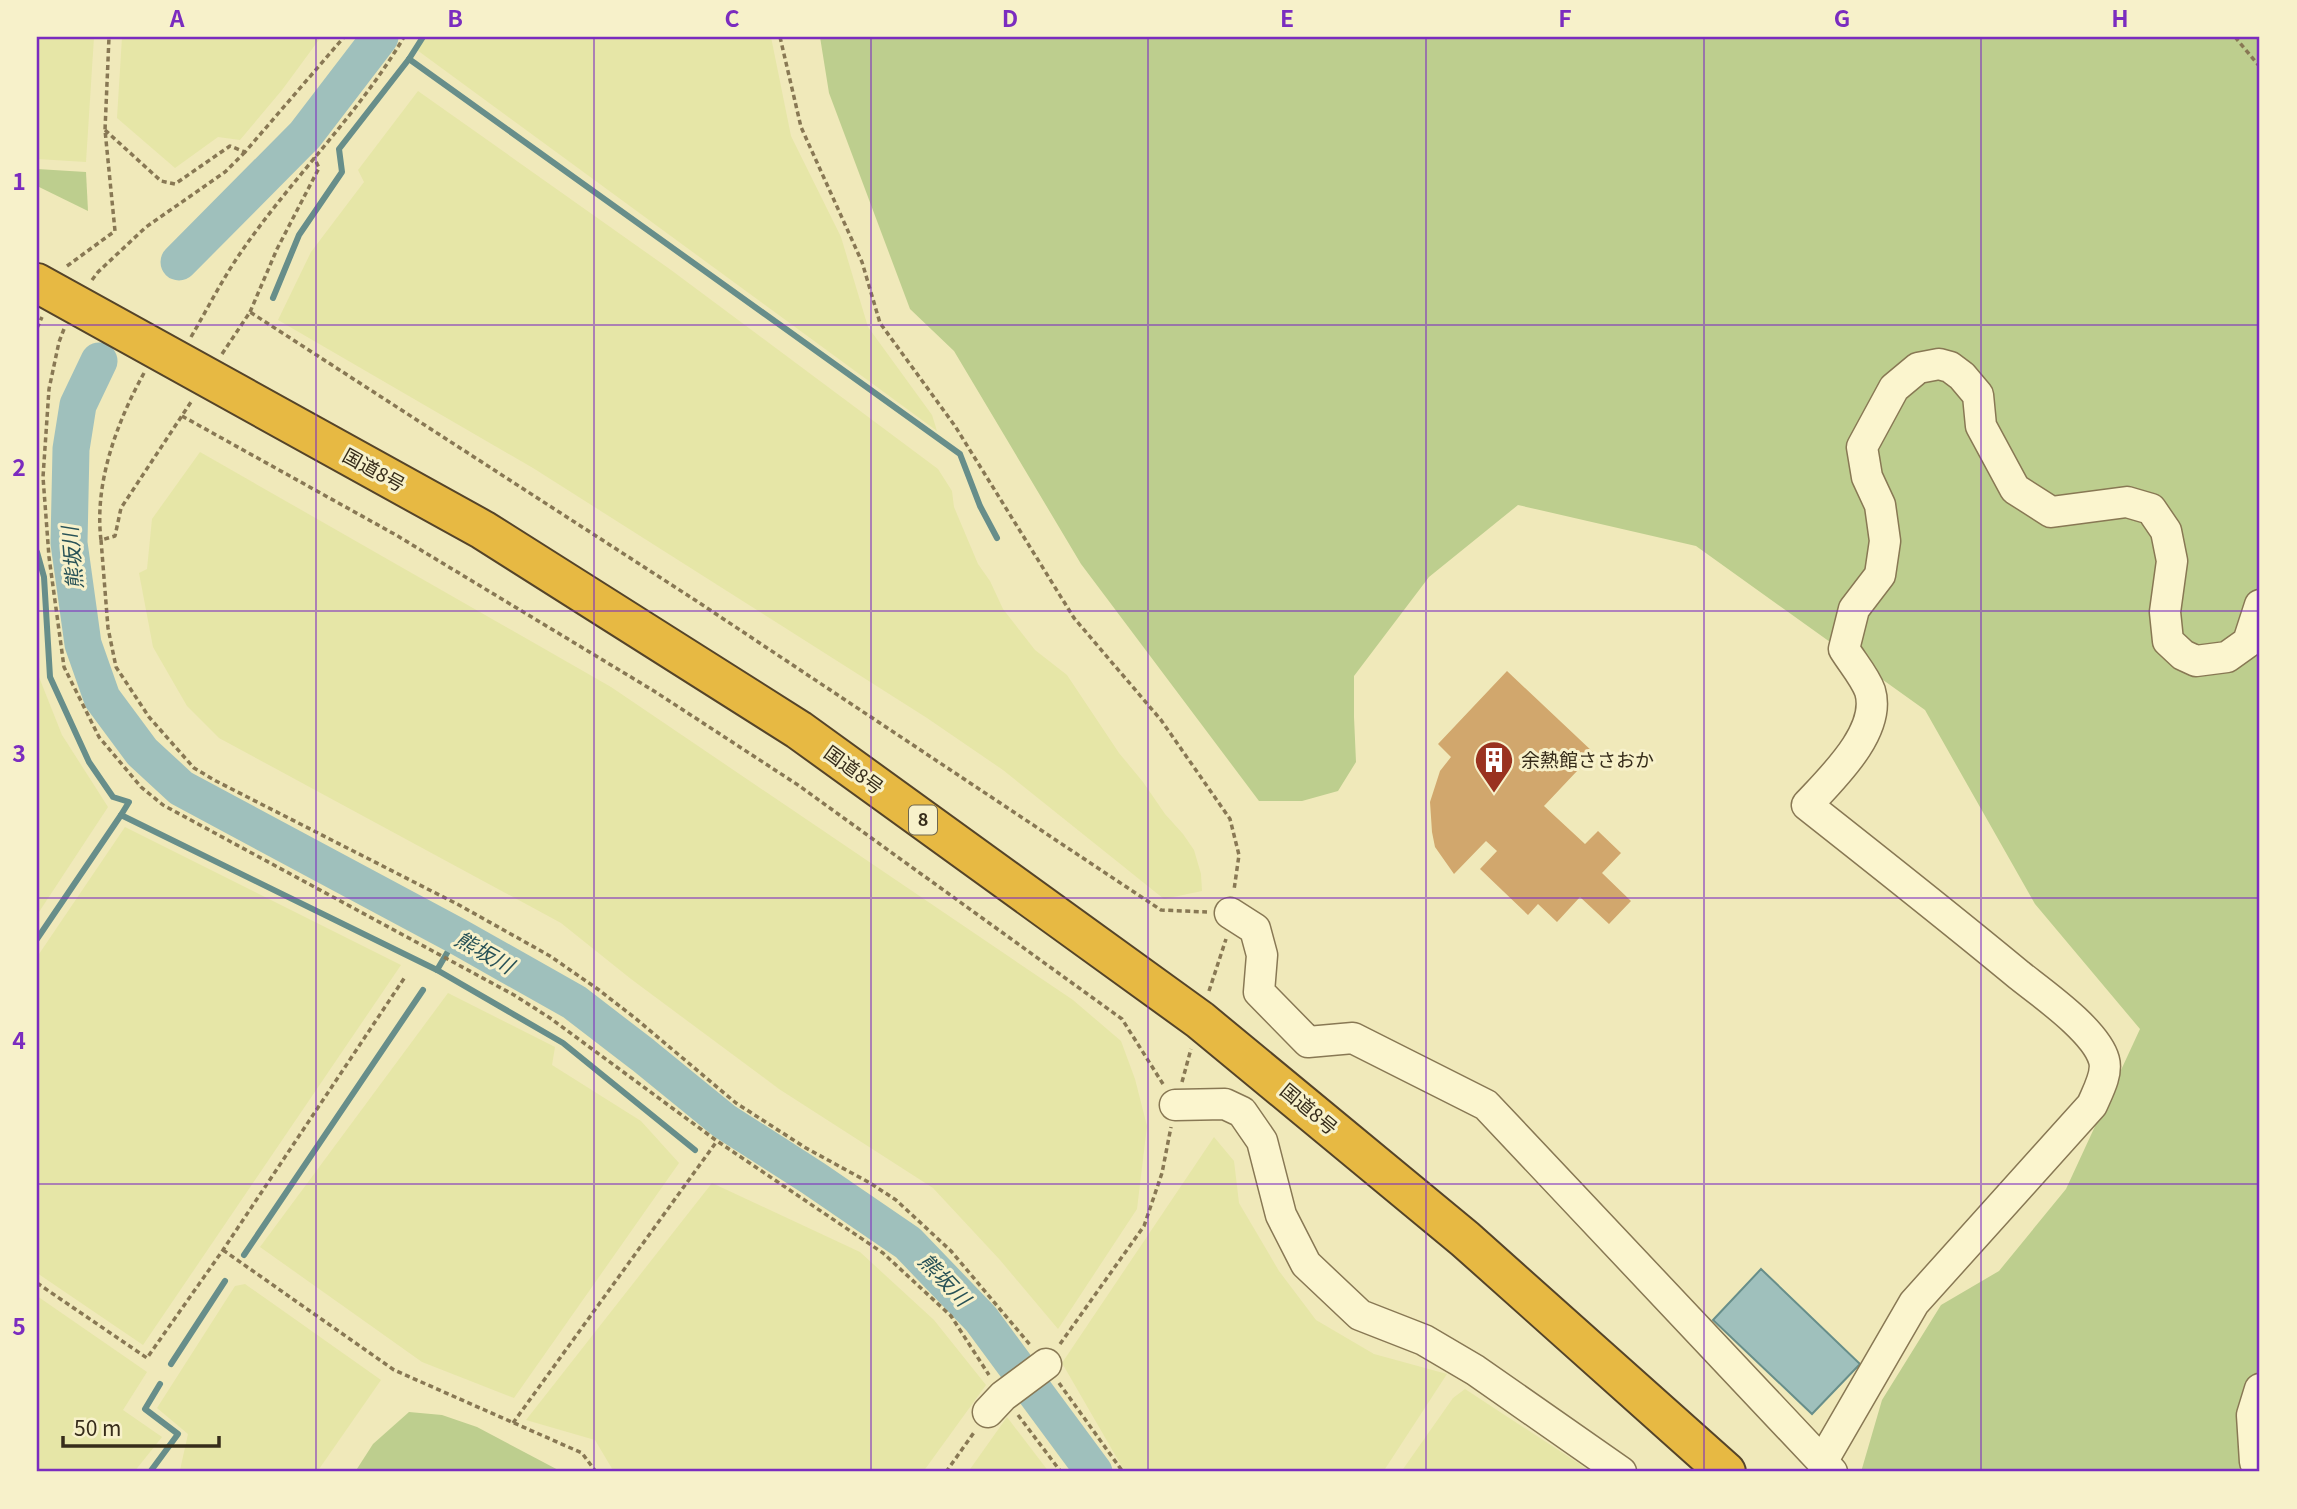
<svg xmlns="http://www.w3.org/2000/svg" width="2297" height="1509" font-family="Georgia,'Noto Sans JP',serif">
  <rect width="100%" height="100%" fill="#f0e9ba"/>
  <g fill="#e6e6a7">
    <polygon points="37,37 94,37 86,162 37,159"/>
    <polygon points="122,37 321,37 282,90 240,140 218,137 175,168 117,118"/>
    <polygon points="423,37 771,37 791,136 841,237 868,327 932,415 937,431 417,50"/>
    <polygon points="418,91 671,270 938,469 952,491 954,507 978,564 990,581 1003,609 1035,650 1067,675 1119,753 1143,782 1165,814 1183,834 1194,850 1201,874 1202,891 1164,899 1003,770 927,718 533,468 278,320 311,252 364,182 358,170"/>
    <polygon points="200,452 611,687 1073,1000 1121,1041 1135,1079 1147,1126 1137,1209 1058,1329 1000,1260 933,1188 779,1089 631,979 561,923 219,738 187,706 153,647 139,573 147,569 152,519"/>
    <polygon points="37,672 62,735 108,807 37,915"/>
    <polygon points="125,827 401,965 143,1345 37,1273 37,957"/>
    <polygon points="448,993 555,1047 552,1065 641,1121 679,1163 514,1398 422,1362 260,1247"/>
    <polygon points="1214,1137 1234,1161 1239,1203 1279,1271 1316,1320 1374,1354 1447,1374 1383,1472 1125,1472 1062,1363"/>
    <polygon points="712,1183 860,1252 934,1320 986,1385 923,1472 614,1472 595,1440 526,1420"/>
    <polygon points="245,1284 381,1380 317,1472 183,1472 180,1470 188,1434 157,1408 235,1286"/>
    <polygon points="37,1296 147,1372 123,1410 162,1437 134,1472 37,1472"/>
    <polygon points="1465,1389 1575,1461 1592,1472 1401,1472 1453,1398"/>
    <polygon points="1007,1417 1049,1472 968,1472"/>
  </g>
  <g fill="#bdce8e">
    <polygon points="820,37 2260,37 2260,1472 1861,1472 1882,1400 1941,1305 1999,1271 2066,1189 2140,1029 2035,904 1925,710 1696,546 1518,505 1429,577 1354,676 1354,717 1356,762 1338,791 1302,801 1259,801 1081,564 954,351 910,309 829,93"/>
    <polygon points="37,169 86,172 88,211 37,186"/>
    <polygon points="409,1412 442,1415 477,1427 562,1472 355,1472 373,1444"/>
  </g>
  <polygon fill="#9fc0bc" stroke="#678e8a" stroke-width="2" points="1761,1269 1860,1364 1812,1414 1713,1320"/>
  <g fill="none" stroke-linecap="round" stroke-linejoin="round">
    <g stroke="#678e8a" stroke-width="6">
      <polyline points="409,59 960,454 980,506 997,538"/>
      <polyline points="273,298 299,235 342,172 339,149 409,59 423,37"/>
      <polyline points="37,552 44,577 50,677 89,762 113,797 129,802 121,815"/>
      <polyline points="37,939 121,815 437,970 563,1043 695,1150"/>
      <polyline points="437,970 457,936"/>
      <polyline points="244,1255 423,990"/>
      <polyline points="171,1364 225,1281"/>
      <polyline points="150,1472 178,1434 145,1409 160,1384"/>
    </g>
    <g stroke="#9fc0bc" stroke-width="37">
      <polyline points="179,262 305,135 380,37"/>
      <polyline points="99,361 78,405 71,449 69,543 83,644 102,698 142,752 181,788 457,936 574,1002 643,1055 724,1121 813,1178 908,1243 981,1319 1094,1472"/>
    </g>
  </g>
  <polygon fill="#d1a76d" points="1507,671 1594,753 1544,806 1585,844 1598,831 1621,853 1602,873 1631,901 1609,924 1580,897 1557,922 1538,904 1528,915 1480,869 1497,851 1486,841 1454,874 1435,847 1432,832 1430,802 1440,771 1451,757 1438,744"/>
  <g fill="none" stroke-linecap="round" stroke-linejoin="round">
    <g stroke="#887854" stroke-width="33">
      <g id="minor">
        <polyline points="1230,913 1255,929 1262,955 1259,992 1308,1042 1353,1038 1486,1105 1832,1472"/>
        <polyline points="1175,1105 1225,1104 1242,1112 1262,1141 1281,1215 1306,1264 1360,1315 1424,1340 1475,1370 1621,1472"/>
        <polyline points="2260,1389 2252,1415 2255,1462 2260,1468"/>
        <polyline points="988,1412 1003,1396 1046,1364"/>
        <path d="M1822,1462L1914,1303L2092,1105C2097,1093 2108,1074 2104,1060C2096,1031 2043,994 2019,975C1949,917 1878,861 1807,805C1832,778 1882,731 1870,691C1865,677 1852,662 1844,649L1854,609L1880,575L1885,541L1880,505L1867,477L1862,447L1894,388L1918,368L1939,364L1950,367L1962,376L1978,395L1981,426L2015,489L2051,512L2127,502L2151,509L2166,531L2172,561L2165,612L2168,641L2183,655L2196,661L2227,657L2248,642L2260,605"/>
      </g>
    </g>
    <g stroke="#554429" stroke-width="42">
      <polyline id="highway" points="37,283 483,530 799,730 1200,1020 1465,1239 1726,1472"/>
    </g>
    <g stroke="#887854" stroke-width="3.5" stroke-dasharray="5 3.5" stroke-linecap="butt">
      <polyline points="780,37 801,127 862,262 880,323 955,426 1074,618 1161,720 1230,819 1239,855 1234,890"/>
      <polyline points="2235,37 2260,67"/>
      <polyline points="105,130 161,181 175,184 230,146 245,152 344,37"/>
      <polyline points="67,266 115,231 105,130 109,37"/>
      <polyline points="92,280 98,272 146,227 225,172 245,152"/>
      <polyline points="250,312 277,249 319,168 314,157"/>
      <polyline points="37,328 42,317"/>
      <polyline points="64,329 59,342 49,389 43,477 49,557 64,667 99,737 141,787 163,805 514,995 550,1018 717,1141 883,1253 951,1316 989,1375"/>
      <path d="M191,337C209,306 225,274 246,245C296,174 360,112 404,37"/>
      <polyline points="222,354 250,312 695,600 1161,910 1207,912"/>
      <path d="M144,373C117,422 94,483 101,540L115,536L121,508L191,402"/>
      <polyline points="182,416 396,535 654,691 798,785 1122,1019 1163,1084"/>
      <polyline points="101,540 108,628 116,667 149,717 194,768 216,781 459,905 550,956 599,990 635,1018 736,1103 806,1148 870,1183 896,1200 951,1251 1031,1346"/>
      <polyline points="1209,991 1226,939"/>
      <polyline points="1182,1082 1191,1049"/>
      <polyline points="223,1250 394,1370 582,1453 596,1472"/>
      <polyline points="37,1283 147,1358 223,1250 405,977"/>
      <polyline points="1060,1344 1144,1226 1162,1173 1171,1127"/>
      <polyline points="1059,1383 1123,1472"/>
      <polyline points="1018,1415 1061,1472"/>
      <polyline points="513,1423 717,1141"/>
      <polyline points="946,1472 975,1431"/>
    </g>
    <use href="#minor" stroke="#fbf5ce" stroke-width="30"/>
    <use href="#highway" stroke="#e7b943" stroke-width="38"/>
  </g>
  <path fill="none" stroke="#7b2cbf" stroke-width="2" stroke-opacity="0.55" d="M316,37V1472M594,37V1472M871,37V1472M1148,37V1472M1426,37V1472M1704,37V1472M1981,37V1472M37,325H2260M37,611H2260M37,898H2260M37,1184H2260"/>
  <defs>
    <g id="building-pin" transform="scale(2.0125)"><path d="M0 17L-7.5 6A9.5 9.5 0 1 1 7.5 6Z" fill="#9a3220" stroke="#f7f1ca"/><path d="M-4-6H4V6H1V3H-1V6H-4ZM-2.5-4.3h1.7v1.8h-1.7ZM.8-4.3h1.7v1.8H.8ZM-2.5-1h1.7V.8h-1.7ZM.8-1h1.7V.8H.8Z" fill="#fff"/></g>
  </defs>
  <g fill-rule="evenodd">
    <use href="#building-pin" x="1494" y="760"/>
  </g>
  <g text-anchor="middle" stroke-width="6" stroke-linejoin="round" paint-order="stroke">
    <rect fill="#f7f1ca" stroke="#70674f" stroke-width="2" x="909" y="805.5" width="28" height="29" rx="5"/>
    <g font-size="18" font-weight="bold" fill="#362c1a">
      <text x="923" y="826">8</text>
    </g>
    <g font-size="19" fill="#362c1a" stroke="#f7f1ca">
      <text transform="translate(374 470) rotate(29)" y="7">国道8号</text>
      <text transform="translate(854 770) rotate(36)" y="7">国道8号</text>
      <text transform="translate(1309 1109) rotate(40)" y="7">国道8号</text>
    </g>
    <g font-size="19" fill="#362c1a" stroke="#f7f1ca" text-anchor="start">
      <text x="1521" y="767">余熱館ささおか</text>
    </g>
    <g font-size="21" font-style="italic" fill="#285257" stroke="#f7f1ca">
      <text transform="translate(73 558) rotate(-95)" y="7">熊坂川</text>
      <text transform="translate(484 953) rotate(29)" y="7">熊坂川</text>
      <text transform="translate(944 1280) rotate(46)" y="7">熊坂川</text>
    </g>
  </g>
  <rect width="2297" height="1509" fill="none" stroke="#f7f1ca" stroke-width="77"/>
  <path d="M63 1436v10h156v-10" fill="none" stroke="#362c1a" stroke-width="3.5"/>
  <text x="74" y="1436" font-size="21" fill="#362c1a" stroke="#f7f1ca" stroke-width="5" paint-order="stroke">50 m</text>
  <rect x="38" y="38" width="2220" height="1432" fill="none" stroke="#7b2cbf" stroke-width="2.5"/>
  <g font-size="23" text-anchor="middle" font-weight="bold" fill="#7b2cbf">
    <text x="177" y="27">A</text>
    <text x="455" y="27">B</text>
    <text x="732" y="27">C</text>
    <text x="1010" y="27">D</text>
    <text x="1287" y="27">E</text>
    <text x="1565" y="27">F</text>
    <text x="1842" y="27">G</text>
    <text x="2120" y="27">H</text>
    <text x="19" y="190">1</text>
    <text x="19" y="476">2</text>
    <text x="19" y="762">3</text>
    <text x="19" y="1049">4</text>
    <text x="19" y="1335">5</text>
  </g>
</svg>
